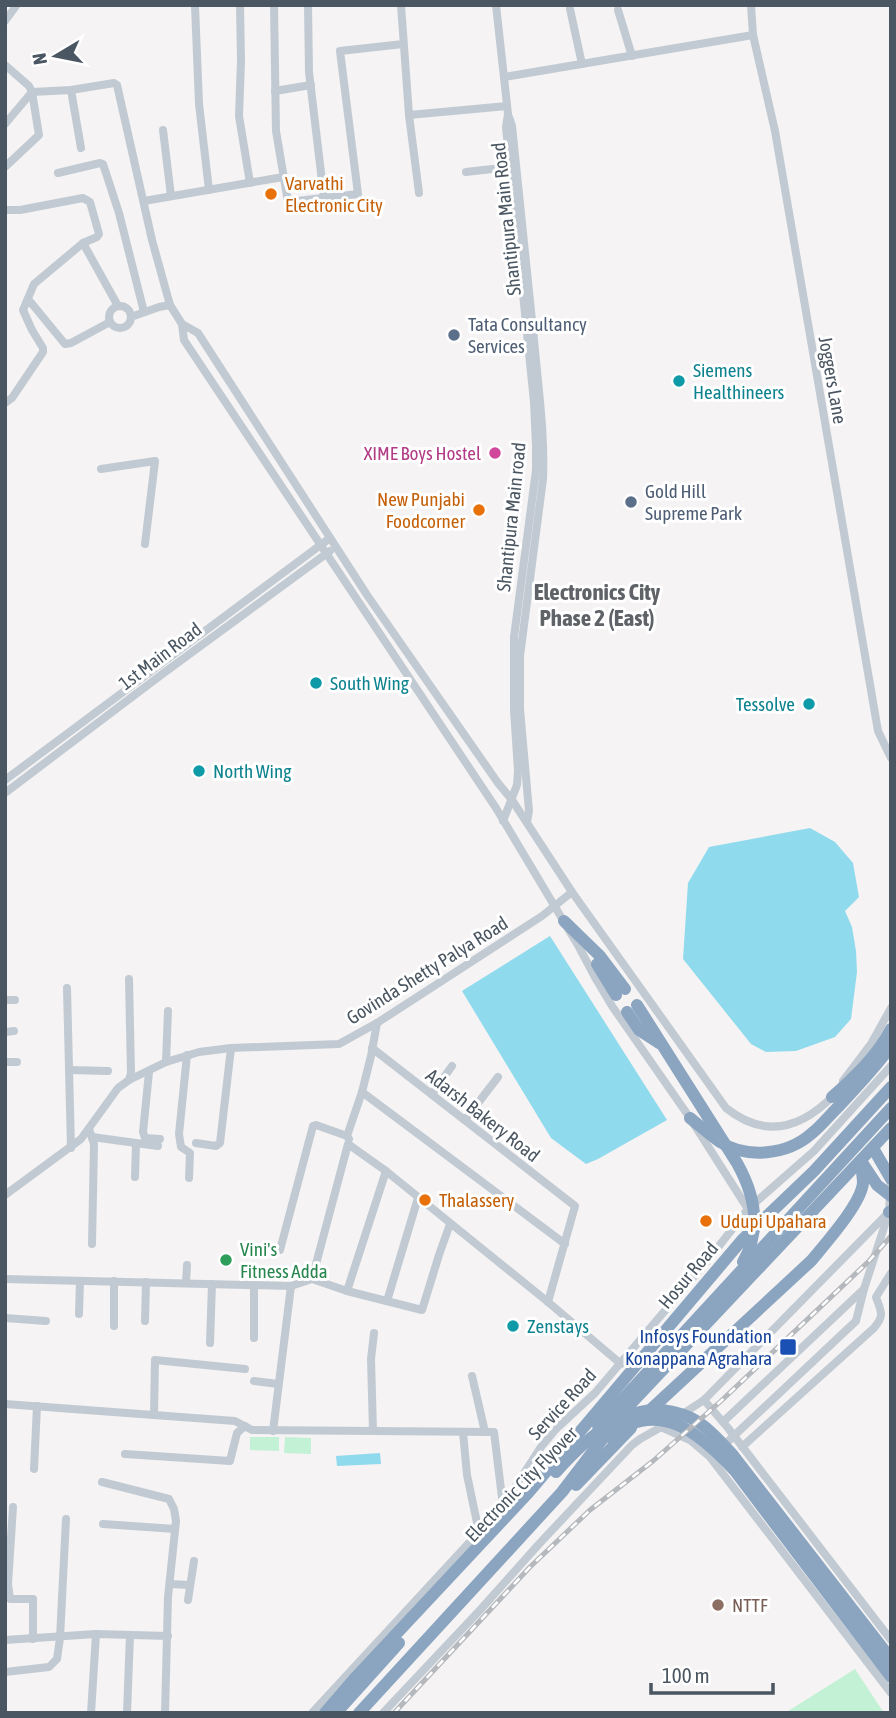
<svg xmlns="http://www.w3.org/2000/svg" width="896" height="1718" font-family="'Asap Condensed',sans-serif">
  <rect width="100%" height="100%" fill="#f5f3f3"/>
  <g fill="#c3f1d5">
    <polygon points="250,1437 279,1437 279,1451 250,1450"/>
    <polygon points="285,1437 311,1438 311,1454 284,1453"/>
    <polygon points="855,1669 884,1713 785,1713"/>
  </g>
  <g fill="#90daee">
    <polygon points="810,828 835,842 853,863 859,897 845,911 852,927 856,951 857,972 851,1019 835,1037 796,1051 766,1052 751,1044 683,959 688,883 709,847"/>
    <polygon points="550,936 667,1120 598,1159 586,1164 551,1138 462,991"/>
    <polygon points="380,1453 381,1464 337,1466 336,1456"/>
  </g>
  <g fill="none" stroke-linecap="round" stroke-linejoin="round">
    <g stroke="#c1cad2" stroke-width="8">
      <polyline points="240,5 241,61 239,116 250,183"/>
      <polyline points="274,5 276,131 288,202 358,194 340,51 403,44"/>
      <polyline points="308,5 309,72 324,198"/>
      <polyline points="401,5 409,115 507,106"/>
      <polyline points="496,5 508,114 506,127 534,402 536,446 536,470 514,637 514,710 518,771 517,785 503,821"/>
      <polyline points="751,5 753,35 775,131 878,731 891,758"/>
      <polyline points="195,6 199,104 209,190"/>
      <polyline points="570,9 582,64"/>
      <polyline points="618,10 632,56"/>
      <polyline points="5,21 16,6"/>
      <polyline points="5,65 29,86 32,92 39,135 5,167"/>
      <polyline points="504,77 753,35"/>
      <polyline points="71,90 81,148"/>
      <polyline points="275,91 311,85"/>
      <polyline points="409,115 419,193"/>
      <path d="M509,117L512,126C519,197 527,269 534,340C538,386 545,433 543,479L520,656V709L529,811L527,822"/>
      <polyline points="5,124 32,92 71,90 114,83 117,85 152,240 170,305 182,324 184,340 496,808 579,947 596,979 612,1006 690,1118 748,1209"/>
      <polyline points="163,130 171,196"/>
      <polyline points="466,172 510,167"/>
      <polyline points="58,173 100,163 103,164 119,213 144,312"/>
      <polyline points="144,201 283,177"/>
      <polyline points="5,210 20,210 83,198 90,202 99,234 97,237 83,243 34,284 23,310 32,330 43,348 43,352 12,398 5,403"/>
      <polyline points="83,243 118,306"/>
      <polyline points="28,299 65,344 71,343 110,322"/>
      <circle cx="120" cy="317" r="11"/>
      <polyline points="131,317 159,307 170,305"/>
      <path d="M182,324L198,333L367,595L498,783L512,800L572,892L726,1108C765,1139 801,1129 834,1095"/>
      <polyline points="101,469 155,461 145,544"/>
      <polyline points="5,780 330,538"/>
      <polyline points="5,793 161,675 330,551"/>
      <polyline points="129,979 131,1073 129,1080"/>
      <polyline points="67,988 71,1148"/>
      <polyline points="5,1000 15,1000"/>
      <polyline points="5,1032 14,1031"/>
      <polyline points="372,1048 575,1206 548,1302"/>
      <polyline points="187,1055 179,1134 181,1147 190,1153 189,1178"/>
      <polyline points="5,1062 17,1062"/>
      <polyline points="166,1062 168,1011"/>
      <polyline points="69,1070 108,1071"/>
      <polyline points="149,1072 143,1132 145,1138 160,1139"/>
      <polyline points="843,1081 871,1044 891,1008"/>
      <polyline points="362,1092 565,1244"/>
      <polyline points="432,1094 452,1066"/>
      <polyline points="465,1120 498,1077"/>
      <polyline points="89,1129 94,1144 92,1244"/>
      <polyline points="92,1137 158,1146"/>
      <polyline points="349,1139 347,1136 362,1092 371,1056 377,1023"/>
      <polyline points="196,1143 216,1146 220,1143 231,1048"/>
      <polyline points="135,1177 136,1144"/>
      <polyline points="5,1195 81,1139 118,1088 129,1080 166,1062 199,1052 231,1048 339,1044 377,1023 542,916 572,892"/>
      <polyline points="280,1250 313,1126 316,1125 347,1136"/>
      <polyline points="5,1279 291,1286 312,1279 347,1291 422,1310 439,1255 450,1224"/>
      <polyline points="312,1279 348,1144 386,1171 548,1302 621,1364"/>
      <polyline points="186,1283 187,1265"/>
      <polyline points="347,1291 386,1171"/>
      <polyline points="387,1301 418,1198"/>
      <polyline points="79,1314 80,1281"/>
      <polyline points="5,1318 46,1321"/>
      <polyline points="145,1321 146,1282"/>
      <polyline points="114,1326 114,1281"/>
      <polyline points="254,1338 254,1285"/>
      <polyline points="210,1343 212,1284"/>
      <polyline points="472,1376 485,1432"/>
      <polyline points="254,1381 278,1384"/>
      <polyline points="704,1400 728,1428 891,1640"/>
      <polyline points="5,1404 235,1421 252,1430 494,1432 503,1506"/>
      <polyline points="154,1415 155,1360 245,1369"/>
      <polyline points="681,1415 704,1400 889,1212"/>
      <polyline points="723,1422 864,1289"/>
      <polyline points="661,1427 690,1440 710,1457 891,1693"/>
      <polyline points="273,1431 291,1286"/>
      <polyline points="373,1431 371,1359 374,1333"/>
      <polyline points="463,1432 467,1475 479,1532"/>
      <path d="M742,1447L874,1328C885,1315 881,1312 876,1297L891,1273"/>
      <polyline points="721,1448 856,1321 864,1289 889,1212 891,1176"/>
      <polyline points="125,1454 230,1461 237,1433 245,1426"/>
      <polyline points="34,1469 37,1406"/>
      <polyline points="102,1482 169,1499 174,1509 176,1521 168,1597 165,1713"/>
      <polyline points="103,1524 175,1529"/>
      <polyline points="5,1584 8,1584 10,1599 33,1599 33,1639"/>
      <polyline points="8,1584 13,1507"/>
      <polyline points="170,1584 190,1585"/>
      <polyline points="188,1600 194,1561"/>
      <polyline points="5,1640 96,1634 168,1636"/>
      <polyline points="5,1672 49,1667 57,1659 60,1638 66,1519"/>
      <polyline points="91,1713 96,1634"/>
      <polyline points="127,1713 130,1635"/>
      <polyline points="312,1713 503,1506 541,1447 556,1429 595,1393 708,1260 748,1209 814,1151 891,1066"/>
      <polyline points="383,1713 481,1609 539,1544 632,1445 640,1439 670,1422"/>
    </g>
    <g stroke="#8ba5c1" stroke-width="12">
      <polyline points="564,921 600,956 625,989"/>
      <polyline points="597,964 616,995"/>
      <path d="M637,1005L737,1163C755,1195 762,1229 743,1262"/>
      <polyline points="627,1012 639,1030 659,1043"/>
      <path d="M832,1097C855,1077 877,1056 891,1029"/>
      <path d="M690,1118C700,1126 710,1135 720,1142C747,1159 787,1155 811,1134C821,1126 829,1116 838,1107C857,1087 875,1068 891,1046"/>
      <polyline points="873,1148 891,1179"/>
      <polyline points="863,1164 877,1185 891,1196"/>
      <polyline points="889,1212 891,1211"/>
      <path d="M647,1413L811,1261C825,1244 861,1204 863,1183C863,1176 861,1168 861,1161"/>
      <polyline points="598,1426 891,1108"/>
      <path d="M609,1437C658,1397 700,1433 735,1471L891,1677"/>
      <path d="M556,1472C590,1434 636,1392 691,1418C707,1426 720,1441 732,1454L891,1659"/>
      <polyline points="576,1485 631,1428"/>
      <polyline points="325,1713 356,1677 529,1492 742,1240 814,1171 891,1087"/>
      <polyline points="336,1713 399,1643"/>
      <polyline points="359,1713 562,1492 624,1411 891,1128"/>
    </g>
    <g stroke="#b5b8bd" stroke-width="5">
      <polyline id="rail" points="394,1713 530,1567 590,1510 653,1461 721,1401 869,1261 891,1236"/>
    </g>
    <use href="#rail" stroke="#fff" stroke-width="2.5" stroke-dasharray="8" stroke-linecap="butt"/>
  </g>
  <g fill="#e8710a" stroke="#fff" stroke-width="2.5">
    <circle cx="271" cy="194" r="7"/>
    <circle cx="479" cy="510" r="7"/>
    <circle cx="425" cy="1200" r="7"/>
    <circle cx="706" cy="1221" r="7"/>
  </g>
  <g fill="#5c6f8a" stroke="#fff" stroke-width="2.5">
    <circle cx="454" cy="335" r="7"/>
    <circle cx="631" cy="502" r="7"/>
  </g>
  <g fill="#0f9aa8" stroke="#fff" stroke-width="2.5">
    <circle cx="679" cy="381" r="7"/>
    <circle cx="316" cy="683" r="7"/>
    <circle cx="809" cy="704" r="7"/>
    <circle cx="199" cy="771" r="7"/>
    <circle cx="513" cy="1326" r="7"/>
  </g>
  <circle fill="#d1479c" stroke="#fff" stroke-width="2.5" cx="495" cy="453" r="7"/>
  <circle fill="#2e9e5b" stroke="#fff" stroke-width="2.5" cx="226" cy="1260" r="7"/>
  <rect fill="#1a4fb4" stroke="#fff" stroke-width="2.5" x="779" y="1338" width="18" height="18" rx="3.5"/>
  <circle fill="#8d6e63" stroke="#fff" stroke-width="2.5" cx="718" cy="1605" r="7"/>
  <g text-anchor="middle" stroke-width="6" stroke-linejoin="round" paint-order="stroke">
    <g font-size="19" fill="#c56008" stroke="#fff" text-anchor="start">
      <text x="285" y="190">Varvathi<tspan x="285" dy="22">Electronic City</tspan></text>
      <text x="465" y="506" text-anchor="end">New Punjabi<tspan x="465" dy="22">Foodcorner</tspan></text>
      <text x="439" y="1207">Thalassery</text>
      <text x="720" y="1228">Udupi Upahara</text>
    </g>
    <g font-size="19" fill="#4a5661" stroke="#fff">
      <text transform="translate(506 219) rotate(-96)" y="7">Shantipura Main Road</text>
      <text transform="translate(833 380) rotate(80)" y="7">Joggers Lane</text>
      <text transform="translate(511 517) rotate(-84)" y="7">Shantipura Main road</text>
      <text transform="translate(160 656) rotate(-37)" y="7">1st Main Road</text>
      <text transform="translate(427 970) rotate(-32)" y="7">Govinda Shetty Palya Road</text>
      <text transform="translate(483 1115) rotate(38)" y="7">Adarsh Bakery Road</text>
      <text transform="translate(688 1275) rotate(-50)" y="7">Hosur Road</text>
      <text transform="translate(562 1404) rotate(-47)" y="7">Service Road</text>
      <text transform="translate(521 1484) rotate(-46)" y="7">Electronic City Flyover</text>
    </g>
    <g font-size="19" fill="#4e5e75" stroke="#fff" text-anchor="start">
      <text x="468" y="331">Tata Consultancy<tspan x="468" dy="22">Services</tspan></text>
      <text x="645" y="498">Gold Hill<tspan x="645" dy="22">Supreme Park</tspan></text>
    </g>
    <g font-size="19" fill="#0d838f" stroke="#fff" text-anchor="start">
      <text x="693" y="377">Siemens<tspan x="693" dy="22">Healthineers</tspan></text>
      <text x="330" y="690">South Wing</text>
      <text x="795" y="711" text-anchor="end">Tessolve</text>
      <text x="213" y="778">North Wing</text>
      <text x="527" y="1333">Zenstays</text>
    </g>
    <g font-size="19" fill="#b23c85" stroke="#fff" text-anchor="end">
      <text x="481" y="460">XIME Boys Hostel</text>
    </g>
    <g font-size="19" fill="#27864d" stroke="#fff" text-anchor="start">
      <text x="240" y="1256">Vini's<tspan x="240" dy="22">Fitness Adda</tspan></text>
    </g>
    <g font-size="19" fill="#164399" stroke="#fff" text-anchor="end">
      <text x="772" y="1343">Infosys Foundation<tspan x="772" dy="22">Konappana Agrahara</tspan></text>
    </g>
    <g font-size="19" fill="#785e54" stroke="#fff" text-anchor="start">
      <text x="732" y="1612">NTTF</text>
    </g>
    <g font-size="23" font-weight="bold" fill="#5f6368" stroke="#fff">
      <text x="597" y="600">Electronics City<tspan x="597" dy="26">Phase 2 (East)</tspan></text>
    </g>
  </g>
  <rect width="896" height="1718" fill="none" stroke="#4a5661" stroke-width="14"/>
  <g transform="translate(56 56) rotate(260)" stroke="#ffffff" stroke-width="5" paint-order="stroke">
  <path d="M0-5L12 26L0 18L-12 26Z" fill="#4a5661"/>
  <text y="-10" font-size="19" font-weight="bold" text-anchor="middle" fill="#4a5661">N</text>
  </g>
  <path d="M651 1683v10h122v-10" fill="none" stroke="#4a5661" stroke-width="3.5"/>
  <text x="662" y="1683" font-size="21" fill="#4a5661" stroke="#ffffff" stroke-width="5" paint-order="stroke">100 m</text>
</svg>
